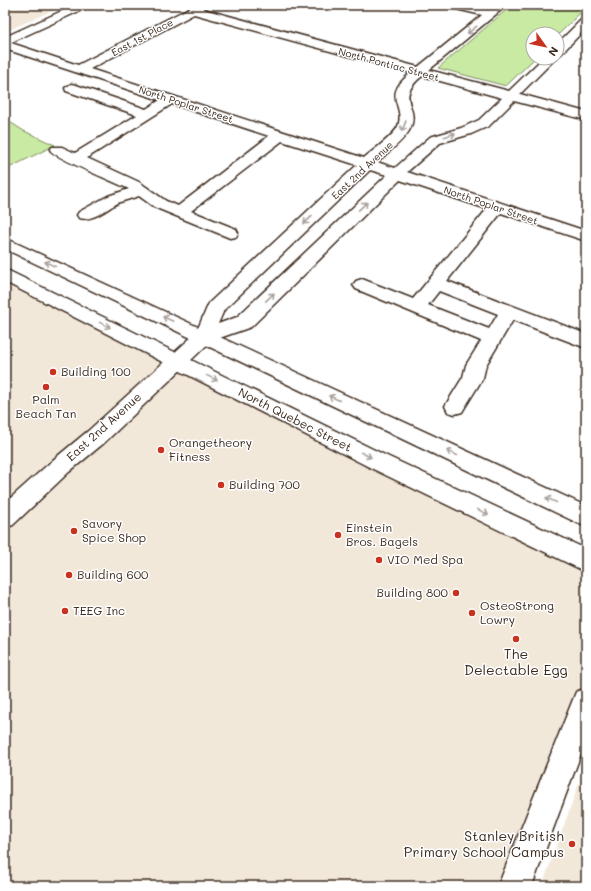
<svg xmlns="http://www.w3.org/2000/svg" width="591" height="891" font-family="Mali,sans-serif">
  <rect width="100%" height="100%" fill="#fff"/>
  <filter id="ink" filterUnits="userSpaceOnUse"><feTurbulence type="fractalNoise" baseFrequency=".025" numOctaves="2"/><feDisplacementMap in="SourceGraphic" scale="8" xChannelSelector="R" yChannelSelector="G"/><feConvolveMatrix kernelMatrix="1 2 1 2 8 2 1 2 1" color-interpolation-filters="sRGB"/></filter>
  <g filter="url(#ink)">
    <g fill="#f2e8da">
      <polygon points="5,5 64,5 5,32"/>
      <polygon points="5,275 586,561 586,702 515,886 5,886"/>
      <polygon points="586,763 586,886 542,886 572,803"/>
    </g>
    <g fill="#c8eaa3" stroke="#828a60">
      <polygon points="512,5 586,5 586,7 557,36 557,34 533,34 533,58 535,58 506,86 438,68"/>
      <polygon points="5,119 24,131 55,145 5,170"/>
    </g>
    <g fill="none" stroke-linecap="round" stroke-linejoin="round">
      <g stroke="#3b2a1e" stroke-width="3">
        <g id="minor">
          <path d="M195,5H208L203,9L418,67L482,15L447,7L446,5H465L489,10L495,5H507L429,70L509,91L543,58H556L520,94L586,112V120L514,101L489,126L471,134L440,143L407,172L586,231V241L501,213L447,281L586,334V348L513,320L486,365L483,378L462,412L455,414L448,412L445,406L463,377L466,365L481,341L356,289L353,285L356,281L362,279L413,299L487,209L400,180L251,327L211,341L104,443L69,472L13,525L5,528V503L53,460L88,431L196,333L209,303L357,165L282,141L191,211L236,229L238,233L236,237L230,238L154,207L139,196C133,198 126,200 120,202C107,208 94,222 79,218L77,215L79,212L108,196L129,189C115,182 55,158 50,150L52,147H62L75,153L137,115L66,91L65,88L71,84L76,85L146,109L160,100L5,49V41L78,65ZM194,14L411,73C380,97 406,104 398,126C395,135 372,151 364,158L90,69ZM422,76L502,98L479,120L461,128L430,137L395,168L377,162C386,154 405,140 410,129C421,106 393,100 422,76ZM172,104L269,136L178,206L166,201L139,182L87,158ZM370,170L387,175L237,317L218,324L224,310ZM439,291L498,314L489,329L428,305Z"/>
          <polygon points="586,18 586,28 561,54 557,55 557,44 582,19"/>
          <polygon points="586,688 586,740 532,886 498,886 576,692"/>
        </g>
      </g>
      <g stroke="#3b2a1e" stroke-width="3">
        <polygon id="tertiary" points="75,5 89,5 88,7 5,45 5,37"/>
      </g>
      <g stroke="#3b2a1e" stroke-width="3">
        <g id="secondary">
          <polygon points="5,238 586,506 586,527 5,249"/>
          <polygon points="5,269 389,457 586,549 586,572 373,469 5,282"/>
        </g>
      </g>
      <use href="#minor" fill="#fff" fill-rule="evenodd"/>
      <use href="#tertiary" fill="#fff" fill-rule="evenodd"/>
      <use href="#secondary" fill="#fff" fill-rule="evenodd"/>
    </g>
    <defs><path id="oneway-shaft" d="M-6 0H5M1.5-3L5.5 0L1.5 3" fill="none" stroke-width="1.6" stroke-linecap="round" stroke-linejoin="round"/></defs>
    <g stroke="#a79f9a">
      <use href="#oneway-shaft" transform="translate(472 30) rotate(141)"/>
      <use href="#oneway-shaft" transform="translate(404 126) rotate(111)"/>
      <use href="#oneway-shaft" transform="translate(450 135) rotate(-17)"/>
      <use href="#oneway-shaft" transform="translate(363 206) rotate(-44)"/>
      <use href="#oneway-shaft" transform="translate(308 220) rotate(137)"/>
      <use href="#oneway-shaft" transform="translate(50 264) rotate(-155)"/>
      <use href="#oneway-shaft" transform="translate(270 297) rotate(-44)"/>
      <use href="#oneway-shaft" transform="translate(168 319) rotate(-155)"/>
      <use href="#oneway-shaft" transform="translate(105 325) rotate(26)"/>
      <use href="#oneway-shaft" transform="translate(212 378) rotate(26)"/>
      <use href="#oneway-shaft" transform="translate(334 398) rotate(-155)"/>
      <use href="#oneway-shaft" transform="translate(452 453) rotate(-155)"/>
      <use href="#oneway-shaft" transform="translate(366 455) rotate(27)"/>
      <use href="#oneway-shaft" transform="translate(551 500) rotate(-155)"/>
      <use href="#oneway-shaft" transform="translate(483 512) rotate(26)"/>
    </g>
  </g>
  <g fill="#c8321e" stroke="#fff" stroke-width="1.5">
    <circle cx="53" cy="372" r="4"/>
    <circle cx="46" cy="387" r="4"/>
    <circle cx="161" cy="450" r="4"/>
    <circle cx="221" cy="485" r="4"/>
    <circle cx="74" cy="531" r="4"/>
    <circle cx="338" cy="535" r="4"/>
    <circle cx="379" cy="560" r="4"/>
    <circle cx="69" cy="575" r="4"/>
    <circle cx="456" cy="593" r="4"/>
    <circle cx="65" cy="611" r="4"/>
    <circle cx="472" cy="613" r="4"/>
    <circle cx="516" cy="639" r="4"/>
    <circle cx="572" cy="844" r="4"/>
  </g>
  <g text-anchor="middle" stroke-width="3" stroke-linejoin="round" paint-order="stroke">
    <g font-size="10" fill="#3b2a1e" stroke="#fff">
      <text transform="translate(142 37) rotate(-28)" y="4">East 1st Place</text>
      <text transform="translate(389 64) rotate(15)" y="4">North Pontiac Street</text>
      <text transform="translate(186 104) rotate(18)" y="4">North Poplar Street</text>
      <text transform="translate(362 170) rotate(-43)" y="4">East 2nd Avenue</text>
      <text transform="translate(491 205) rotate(19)" y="4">North Poplar Street</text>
    </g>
    <g font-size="12" fill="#3b2a1e" stroke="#fff" text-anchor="start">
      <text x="61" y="376">Building 100</text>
      <text x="46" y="404" text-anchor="middle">Palm<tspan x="46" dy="14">Beach Tan</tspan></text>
      <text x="169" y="447">Orangetheory<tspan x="169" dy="14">Fitness</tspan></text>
      <text x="229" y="489">Building 700</text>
      <text x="82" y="528">Savory<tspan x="82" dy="14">Spice Shop</tspan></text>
      <text x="346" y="532">Einstein<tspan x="346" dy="14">Bros. Bagels</tspan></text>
      <text x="387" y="564">VIO Med Spa</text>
      <text x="77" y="579">Building 600</text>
      <text x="448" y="597" text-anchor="end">Building 800</text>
      <text x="480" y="610">OsteoStrong<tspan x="480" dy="14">Lowry</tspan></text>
      <text x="73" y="615">TEEG Inc</text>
    </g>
    <g font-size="12" fill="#3b2a1e" stroke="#fff">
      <text transform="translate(295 420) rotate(27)" y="4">North Quebec Street</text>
      <text transform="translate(104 427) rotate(-42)" y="4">East 2nd Avenue</text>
    </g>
    <g font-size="14" fill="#3b2a1e" stroke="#fff">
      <text x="516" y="659">The<tspan x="516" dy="16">Delectable Egg</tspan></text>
      <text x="564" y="841" text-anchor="end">Stanley British<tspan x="564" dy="16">Primary School Campus</tspan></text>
    </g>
  </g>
  <rect width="591" height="891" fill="none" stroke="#fff" stroke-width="20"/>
  <rect x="10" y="10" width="571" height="871" fill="none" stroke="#3b2a1e" stroke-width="1.5" filter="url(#ink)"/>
  <g transform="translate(545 46) rotate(123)"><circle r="19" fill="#ffffff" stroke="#b1aaa5"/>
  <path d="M0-3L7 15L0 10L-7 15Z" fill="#c8321e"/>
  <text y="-6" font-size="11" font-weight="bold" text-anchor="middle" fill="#3b2a1e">N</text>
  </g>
</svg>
